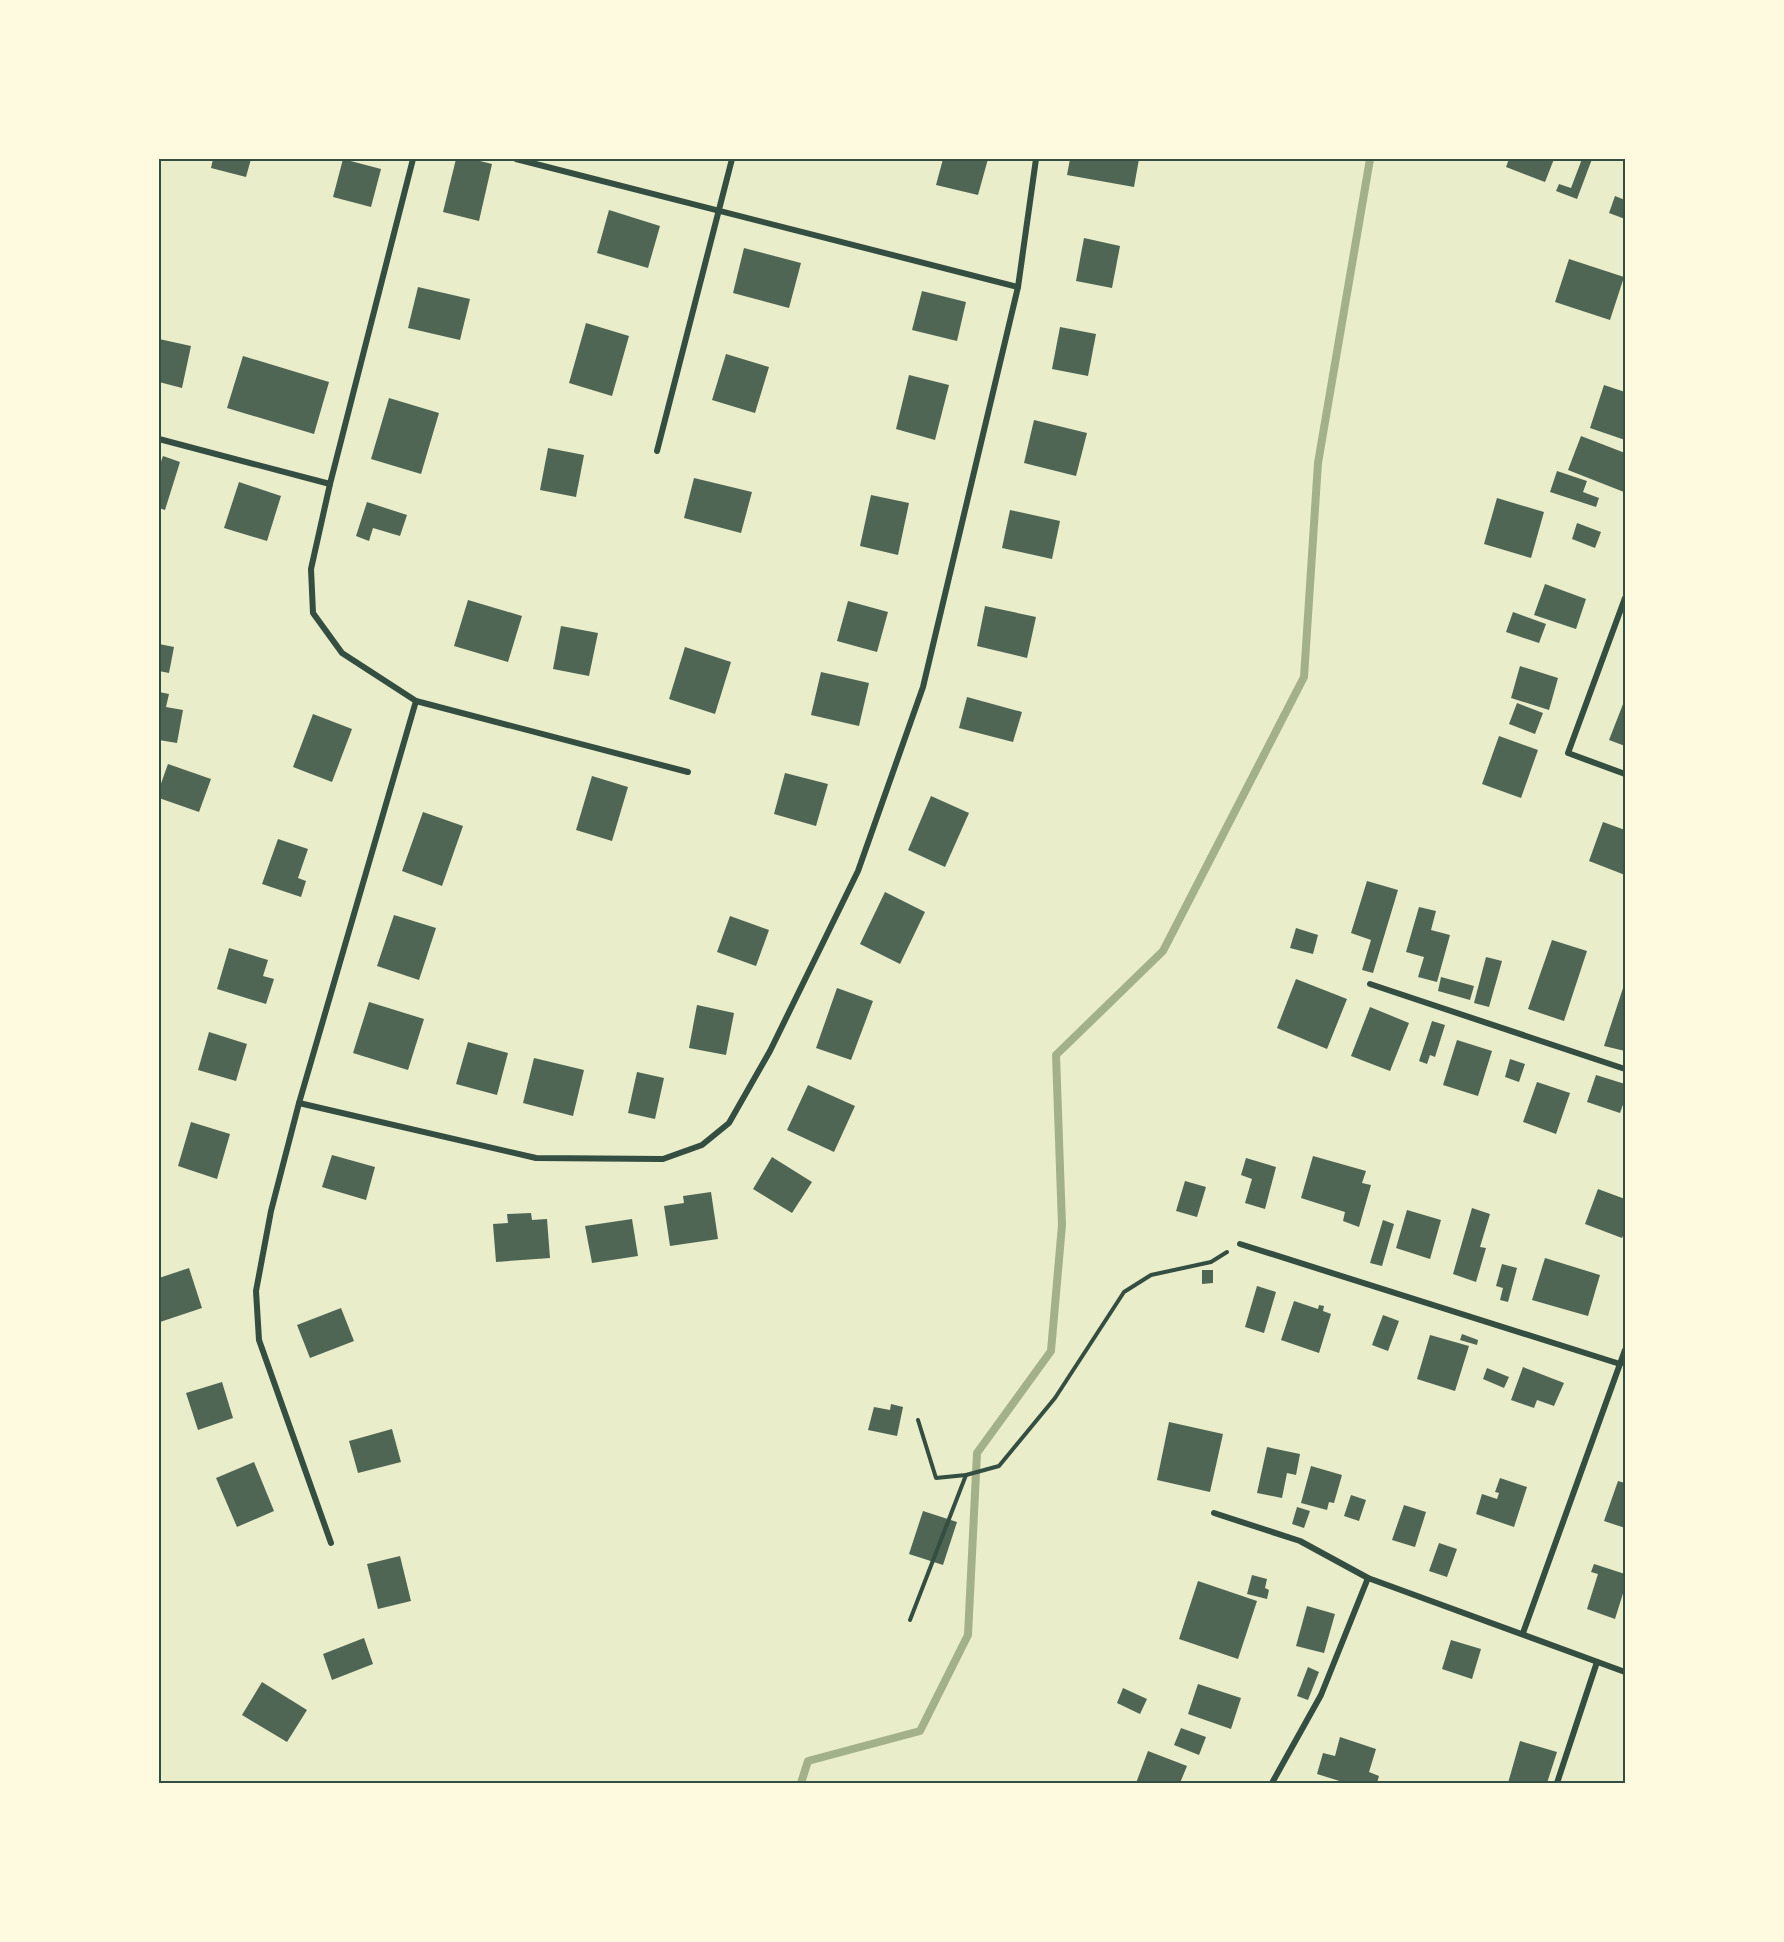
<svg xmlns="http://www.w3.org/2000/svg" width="1784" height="1942" font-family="'Noto Sans',sans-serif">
  <rect width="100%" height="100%" fill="#e9edc9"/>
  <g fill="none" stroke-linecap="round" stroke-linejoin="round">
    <polyline stroke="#a3b18a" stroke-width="8" points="801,1783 808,1761 920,1731 968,1635 977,1453 1051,1351 1062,1225 1056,1055 1163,951 1304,677 1318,463 1370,159"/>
  </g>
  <g fill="#4f6655">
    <polygon points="213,159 251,159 246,177 211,168"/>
    <polygon points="343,159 381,169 371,207 333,197"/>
    <polygon points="456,159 472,159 492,164 479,221 443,212"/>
    <polygon points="943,159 988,159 978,195 936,185"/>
    <polygon points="1070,159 1139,159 1134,187 1067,175"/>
    <polygon points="1509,159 1554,159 1545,182 1506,167"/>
    <polygon points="1582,159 1592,159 1577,199 1556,191 1559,184 1571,188"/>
    <polygon points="1615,196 1625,200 1625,219 1609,213"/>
    <polygon points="609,210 660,226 648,268 597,253"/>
    <polygon points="1084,238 1120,246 1112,288 1076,281"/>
    <polygon points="744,248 801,263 789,308 733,293"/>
    <polygon points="1569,259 1624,277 1610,320 1555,302"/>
    <polygon points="418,287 470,299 460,340 408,328"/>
    <polygon points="922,291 966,302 957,341 912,330"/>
    <polygon points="586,323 629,336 612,396 569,383"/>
    <polygon points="1060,327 1096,334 1088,376 1052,369"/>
    <polygon points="159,339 191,346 182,388 159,382"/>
    <polygon points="726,354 769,367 755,413 712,400"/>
    <polygon points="243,356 329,382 314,434 227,408"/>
    <polygon points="909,375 949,385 935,440 896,429"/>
    <polygon points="1604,385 1625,392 1625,440 1590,428"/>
    <polygon points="389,398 439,413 421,474 371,459"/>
    <polygon points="1034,420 1087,433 1076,476 1024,463"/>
    <polygon points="1581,436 1625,453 1624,492 1568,470"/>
    <polygon points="548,448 584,455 576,497 540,490"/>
    <polygon points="163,456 180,462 165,510 159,508 159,467"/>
    <polygon points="1557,471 1587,481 1583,492 1599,498 1596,507 1550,492"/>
    <polygon points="694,478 752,492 741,533 684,518"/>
    <polygon points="239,482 281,496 267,541 224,528"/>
    <polygon points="871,495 909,503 898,555 860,546"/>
    <polygon points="1497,498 1544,512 1531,558 1484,544"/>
    <polygon points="367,502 407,515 400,536 373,528 369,541 356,536"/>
    <polygon points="1010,510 1060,521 1052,559 1002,548"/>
    <polygon points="1577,523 1601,532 1595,548 1572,539"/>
    <polygon points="1545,584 1586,599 1576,629 1534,615"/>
    <polygon points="468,600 522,616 508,662 454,646"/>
    <polygon points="848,601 888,612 877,652 837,641"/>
    <polygon points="985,606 1036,617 1027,658 977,646"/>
    <polygon points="1513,612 1546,624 1539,643 1506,632"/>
    <polygon points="561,626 598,633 589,676 553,669"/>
    <polygon points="159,644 174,647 169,673 159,671"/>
    <polygon points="685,647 731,662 715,714 669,699"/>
    <polygon points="1520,666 1558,678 1549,710 1511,698"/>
    <polygon points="821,672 869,683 859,726 811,715"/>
    <polygon points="159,692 169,694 166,707 183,710 177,743 159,740"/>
    <polygon points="967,697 1022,712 1013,742 959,728"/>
    <polygon points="1625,699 1625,746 1609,740"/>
    <polygon points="1517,703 1543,713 1535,734 1509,724"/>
    <polygon points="313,714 352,729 332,782 293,767"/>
    <polygon points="1499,736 1538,750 1521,798 1482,784"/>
    <polygon points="168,764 211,779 199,812 159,798 159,789"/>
    <polygon points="785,773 828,784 816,826 774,814"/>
    <polygon points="592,776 628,787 612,841 576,830"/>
    <polygon points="931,796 969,813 945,867 908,850"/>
    <polygon points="423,812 463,826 442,886 402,871"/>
    <polygon points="1603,822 1625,830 1625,875 1589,861"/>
    <polygon points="278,839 308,849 298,878 306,881 301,897 262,884"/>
    <polygon points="1367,881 1398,890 1373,973 1362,970 1371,940 1351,933"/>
    <polygon points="885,892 925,912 900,964 860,944"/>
    <polygon points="1419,907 1436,911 1431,930 1450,935 1437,982 1418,977 1424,957 1406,952"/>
    <polygon points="394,915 436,928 419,980 377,966"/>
    <polygon points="730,916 769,930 756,966 717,952"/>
    <polygon points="1296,928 1318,935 1313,954 1290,948"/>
    <polygon points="1552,940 1587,951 1564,1021 1528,1009"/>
    <polygon points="229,948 268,960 263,976 274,979 266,1004 217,989"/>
    <polygon points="1486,957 1502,961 1489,1007 1474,1003"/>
    <polygon points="1441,977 1474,986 1470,1000 1438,991"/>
    <polygon points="1296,979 1347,999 1327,1049 1277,1028"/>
    <polygon points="837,988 873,1001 851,1060 816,1048"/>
    <polygon points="1623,988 1625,989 1625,1051 1604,1046"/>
    <polygon points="369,1002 424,1019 408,1070 353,1053"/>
    <polygon points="697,1005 734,1013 726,1055 689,1048"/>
    <polygon points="1370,1007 1409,1023 1390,1071 1351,1056"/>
    <polygon points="1432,1021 1445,1025 1435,1057 1430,1055 1427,1064 1419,1061"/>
    <polygon points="209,1032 247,1044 236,1081 198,1070"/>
    <polygon points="1457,1040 1492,1051 1478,1096 1443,1085"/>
    <polygon points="468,1042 508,1053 497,1095 456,1084"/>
    <polygon points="534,1058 584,1070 573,1116 523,1103"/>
    <polygon points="1510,1059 1525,1064 1519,1082 1505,1077"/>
    <polygon points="637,1072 664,1078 655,1119 628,1113"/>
    <polygon points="1596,1075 1625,1084 1625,1099 1620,1113 1587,1102"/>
    <polygon points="1537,1082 1570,1093 1556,1134 1523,1122"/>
    <polygon points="808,1085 855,1106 834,1152 787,1130"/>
    <polygon points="191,1122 230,1134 217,1179 178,1166"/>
    <polygon points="332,1155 375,1167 366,1200 322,1187"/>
    <polygon points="1313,1156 1366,1171 1362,1183 1371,1185 1359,1227 1343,1221 1345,1212 1301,1198"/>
    <polygon points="772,1157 812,1182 792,1213 753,1189"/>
    <polygon points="1246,1158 1276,1167 1265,1209 1245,1203 1252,1179 1241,1175"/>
    <polygon points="1185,1181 1206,1187 1197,1217 1176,1211"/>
    <polygon points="1598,1189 1625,1199 1625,1231 1622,1238 1585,1224"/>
    <polygon points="711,1192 718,1239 670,1246 664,1206 684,1203 683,1196"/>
    <polygon points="1472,1208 1490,1214 1480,1247 1486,1248 1476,1282 1453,1274"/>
    <polygon points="1407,1210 1441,1220 1430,1259 1396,1248"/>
    <polygon points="531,1213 532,1220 547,1219 550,1258 496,1262 493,1224 508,1223 507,1214"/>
    <polygon points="632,1219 638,1256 592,1263 585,1226"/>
    <polygon points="1383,1220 1394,1224 1382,1266 1370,1263"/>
    <polygon points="1545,1258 1600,1275 1588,1316 1532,1300"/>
    <polygon points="1502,1264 1517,1268 1508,1302 1500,1300 1503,1288 1496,1286"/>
    <polygon points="189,1268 202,1308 160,1322 159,1278"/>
    <polygon points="1202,1270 1213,1270 1213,1283 1202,1284"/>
    <polygon points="1257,1286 1276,1292 1264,1333 1245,1327"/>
    <polygon points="1294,1301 1318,1309 1319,1305 1324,1306 1323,1311 1331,1314 1319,1353 1281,1340"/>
    <polygon points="341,1308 354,1341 310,1358 297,1325"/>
    <polygon points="1383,1315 1399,1321 1388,1351 1372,1345"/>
    <polygon points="1462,1334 1478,1340 1477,1345 1460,1340"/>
    <polygon points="1430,1335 1469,1346 1455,1391 1417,1379"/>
    <polygon points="1523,1367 1564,1383 1554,1406 1537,1400 1534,1408 1511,1400"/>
    <polygon points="1487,1368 1509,1377 1504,1388 1483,1379"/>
    <polygon points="222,1382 233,1418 198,1430 186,1393"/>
    <polygon points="891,1404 903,1407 897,1436 868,1430 874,1407 890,1410"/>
    <polygon points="1169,1422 1223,1434 1210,1492 1157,1480"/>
    <polygon points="392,1429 401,1462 358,1473 349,1441"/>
    <polygon points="1267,1447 1300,1454 1296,1475 1287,1473 1282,1498 1257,1493"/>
    <polygon points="254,1462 274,1511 237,1527 216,1478"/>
    <polygon points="1311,1466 1342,1475 1334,1503 1329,1502 1327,1510 1301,1503"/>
    <polygon points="1500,1478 1527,1487 1514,1527 1476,1514 1482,1494 1497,1499 1499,1493 1495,1492"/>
    <polygon points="1618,1481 1625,1483 1625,1528 1604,1521"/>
    <polygon points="1351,1495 1366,1500 1359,1521 1344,1516"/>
    <polygon points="1404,1505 1426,1512 1415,1547 1392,1540"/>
    <polygon points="1297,1507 1310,1511 1304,1528 1292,1524"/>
    <polygon points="923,1511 957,1522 943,1565 909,1554"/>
    <polygon points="1439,1543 1457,1549 1447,1577 1429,1571"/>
    <polygon points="400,1556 411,1601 378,1609 367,1564"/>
    <polygon points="1594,1564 1625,1574 1625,1587 1615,1619 1587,1609 1598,1574 1591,1572"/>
    <polygon points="1252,1575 1267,1579 1265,1588 1269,1590 1267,1599 1247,1594"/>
    <polygon points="1198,1581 1257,1601 1238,1659 1179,1639"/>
    <polygon points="1307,1606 1335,1614 1324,1653 1296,1646"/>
    <polygon points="364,1638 373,1664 332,1680 323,1654"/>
    <polygon points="1451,1640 1481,1649 1472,1679 1442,1669"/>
    <polygon points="1308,1667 1319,1672 1308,1700 1297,1696"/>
    <polygon points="262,1682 307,1710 287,1742 242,1715"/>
    <polygon points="1198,1684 1241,1698 1231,1729 1188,1714"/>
    <polygon points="1123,1688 1147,1699 1140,1714 1117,1703"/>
    <polygon points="1181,1728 1206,1737 1199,1755 1174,1745"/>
    <polygon points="1340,1737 1376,1749 1369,1772 1379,1776 1377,1783 1346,1783 1317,1774 1323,1753 1335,1756"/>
    <polygon points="1520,1741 1557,1752 1547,1783 1508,1783"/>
    <polygon points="1148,1751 1187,1766 1180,1783 1136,1783"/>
  </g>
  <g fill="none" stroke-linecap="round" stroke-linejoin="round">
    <g stroke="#344e41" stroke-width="4">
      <polyline points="918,1420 936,1478 966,1475 999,1466 1055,1398 1124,1292 1151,1275 1211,1262 1227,1252"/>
      <polyline points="910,1620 966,1475"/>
    </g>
    <g stroke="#344e41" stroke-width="6">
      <polyline points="516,159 1018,287"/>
      <polyline points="159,439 330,484 311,569 313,613 342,653 416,701 299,1103 271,1211 256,1291 259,1340 331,1543"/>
      <polyline points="657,451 732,159"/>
      <polyline points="330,484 413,159"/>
      <polyline points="1625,598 1568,753 1625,774"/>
      <polyline points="416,701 688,772"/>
      <polyline points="1370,984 1625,1069"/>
      <polyline points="299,1103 536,1158 663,1159 702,1145 729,1123 770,1051 858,871 923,687 1018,287 1036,159"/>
      <polyline points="1240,1244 1620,1364"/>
      <polyline points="1214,1513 1300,1541 1368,1578 1625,1672"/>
      <polyline points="1523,1633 1625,1350"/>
      <polyline points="1272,1783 1321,1695 1368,1578"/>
      <polyline points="1557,1783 1597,1662"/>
    </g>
  </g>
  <rect width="1784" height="1942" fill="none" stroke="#fefae0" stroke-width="321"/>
  <rect x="160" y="160" width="1464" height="1622" fill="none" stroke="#344e41" stroke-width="2"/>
</svg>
